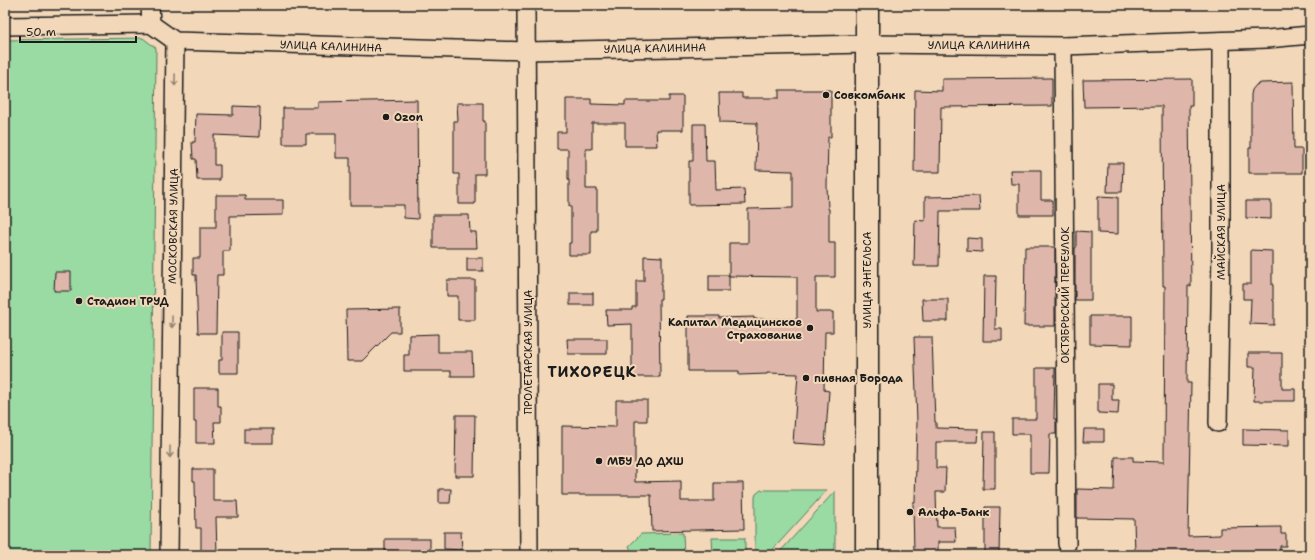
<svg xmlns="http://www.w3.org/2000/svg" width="1315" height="560" font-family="'Shantell Sans',sans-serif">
  <rect width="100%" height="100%" fill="#f2d7b9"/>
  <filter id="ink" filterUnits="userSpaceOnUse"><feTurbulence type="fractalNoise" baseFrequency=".025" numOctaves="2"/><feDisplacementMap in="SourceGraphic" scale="8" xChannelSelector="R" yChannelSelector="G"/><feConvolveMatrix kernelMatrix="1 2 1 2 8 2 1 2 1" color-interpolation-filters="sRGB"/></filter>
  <g filter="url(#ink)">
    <g fill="#9adaa3" stroke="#5b7b60">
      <polygon points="143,38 156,48 151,555 5,555 5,40"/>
      <polygon points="761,490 827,490 768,555 755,555 755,497 756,494"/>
      <polygon points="835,491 835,555 777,555"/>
      <polygon points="683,533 684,555 636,555 633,554 629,546 641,534"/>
      <polygon points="712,538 745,538 745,555 713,555"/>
    </g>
    <g fill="#deb6aa" stroke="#1c1c1c">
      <polygon points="1052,78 1052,106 941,107 940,172 914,172 915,90 942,91 942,79"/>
      <polygon points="1192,79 1192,106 1189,106 1191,286 1188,286 1187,383 1191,383 1188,536 1220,535 1220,528 1281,527 1281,534 1286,534 1286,546 1280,546 1280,555 1135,555 1134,519 1077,518 1077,489 1114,490 1115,457 1133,457 1133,461 1164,462 1165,286 1163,286 1162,106 1084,107 1083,80"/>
      <polygon points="1293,82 1294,149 1302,149 1302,173 1249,173 1249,148 1251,148 1251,95 1252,90 1256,85 1261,83"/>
      <polygon points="779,90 831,90 831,137 828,137 827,186 828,209 829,209 829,243 835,243 835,277 816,277 816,312 833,312 833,332 825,332 824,390 829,391 825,445 793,443 798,374 767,373 767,374 739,375 739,371 688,371 688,316 719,316 719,318 754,317 754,319 797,319 797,277 729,276 729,243 748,243 748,209 793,208 793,171 756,170 757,123 720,122 719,93 742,93 742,98 779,98"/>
      <polygon points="669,96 683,96 683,130 656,130 657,146 625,146 625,123 592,123 592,149 586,149 586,189 597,189 597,231 591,231 591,255 569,255 569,243 571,243 571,206 569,206 569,180 568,180 568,149 557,149 557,132 566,132 566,99 591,99 591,104 625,105 625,101 669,101"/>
      <polygon points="417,100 418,219 404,218 404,205 350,205 350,158 336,158 336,134 306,134 306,144 283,144 283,108 318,108 318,102"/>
      <polygon points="457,103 483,103 483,121 485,121 485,174 475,174 475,204 459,204 459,174 454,174 454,121 458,121"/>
      <polygon points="233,106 260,107 259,137 214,135 214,165 220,165 220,180 197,180 196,159 193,159 192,142 195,142 196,114 233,115"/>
      <polygon points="693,124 705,124 706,161 715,161 716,190 744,189 745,204 689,205 689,161 693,161"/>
      <polygon points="1108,163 1123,163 1122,192 1107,192"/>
      <polygon points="1010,170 1041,170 1041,200 1053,200 1053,215 1019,215 1019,184 1011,184"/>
      <polygon points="216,195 245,195 245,200 283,200 283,215 230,216 230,251 223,251 223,275 217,275 216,333 198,333 196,275 193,275 193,258 200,258 200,227 216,227"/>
      <polygon points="979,196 980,211 940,211 939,266 914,266 915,220 925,221 925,197"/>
      <polygon points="1098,196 1118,197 1118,234 1098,233"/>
      <polygon points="1246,201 1271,201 1271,219 1246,218"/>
      <polygon points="433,215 469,215 470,232 476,232 477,248 433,248"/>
      <polygon points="1076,231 1091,232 1091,300 1075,300 1075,248 1076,248"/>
      <polygon points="967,238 982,239 982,252 967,251"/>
      <polygon points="1025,247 1055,247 1055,326 1024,326"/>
      <polygon points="1251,250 1272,251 1272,285 1273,285 1273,301 1274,301 1274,325 1250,324 1251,299 1243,299 1243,284 1251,284"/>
      <polygon points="644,256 662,257 662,282 661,282 661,299 659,299 660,377 632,377 632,324 607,325 606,310 632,310 632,307 636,307 636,281 644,281"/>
      <rect x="467" y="258" width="16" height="13"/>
      <polygon points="55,272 71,272 71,291 54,291"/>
      <rect x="709" y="275" width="20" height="16"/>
      <polygon points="984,276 996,276 995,329 1002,329 1002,341 983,341"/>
      <polygon points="447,280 475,280 475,320 458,320 458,296 447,296"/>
      <rect x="570" y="293" width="23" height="12"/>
      <polygon points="922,299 948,299 948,321 923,321"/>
      <polygon points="400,309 400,332 391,332 362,361 347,361 346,310"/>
      <polygon points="1090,316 1132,316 1132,345 1090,344"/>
      <polygon points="222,332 238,332 238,373 219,373 219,360 222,360"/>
      <polygon points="438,334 438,352 472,352 473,376 451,376 451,371 404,371 404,355 409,355 409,335"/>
      <polygon points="914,337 932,337 935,422 936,422 936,428 978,429 977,442 936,442 936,468 946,468 945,492 936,492 937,527 955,527 956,542 938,542 938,555 914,555 913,502 915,502 917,422"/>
      <polygon points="567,339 607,339 607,354 568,354"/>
      <polygon points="1248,353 1282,353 1282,389 1295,389 1295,401 1254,401 1255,367 1248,367"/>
      <polygon points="1036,368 1055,368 1054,419 1056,419 1056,434 1050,434 1049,473 1030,473 1030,434 1012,434 1012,419 1036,419"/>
      <polygon points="1098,384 1112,384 1112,400 1119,400 1118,414 1098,413"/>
      <polygon points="194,388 218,388 218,406 221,406 221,422 214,422 215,443 196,443 196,422 194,422"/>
      <polygon points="616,400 647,400 647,421 635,421 635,482 681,481 681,501 714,501 714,483 743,483 744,529 652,531 651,495 562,495 562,426 616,427"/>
      <polygon points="456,415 475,415 474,476 455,476"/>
      <rect x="244" y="429" width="29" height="14"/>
      <polygon points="1084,429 1104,429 1104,442 1083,442"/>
      <polygon points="1243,429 1289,430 1289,446 1243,445"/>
      <polygon points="984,432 995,432 995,489 983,489"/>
      <polygon points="193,469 213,469 213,501 237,501 238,517 216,517 217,555 201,555 201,528 196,528 195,481 193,481"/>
      <polygon points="439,489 451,489 450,503 439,503"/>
      <polygon points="985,507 1000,507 999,555 985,555"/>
      <polygon points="444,532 461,532 462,550 444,549"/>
      <rect x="385" y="539" width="45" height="12"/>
    </g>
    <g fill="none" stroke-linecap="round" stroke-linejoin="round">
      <g stroke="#1c1c1c" stroke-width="20">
        <g id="street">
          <polyline points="150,5 151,24"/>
          <polyline points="526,5 529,555"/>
          <polyline points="5,26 151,24 175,41 526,51 868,44 1063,46 1267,39 1310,35"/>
          <polyline points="1063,46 1067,544"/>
          <polyline points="1218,423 1221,250 1221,41"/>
          <polyline points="169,555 175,41"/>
        </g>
      </g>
      <g stroke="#1c1c1c" stroke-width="25">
        <polyline id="secondary" points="867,5 867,555"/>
      </g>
      <use href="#street" stroke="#f2d7b9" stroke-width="17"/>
      <use href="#secondary" stroke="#f2d7b9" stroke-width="22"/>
    </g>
    <defs><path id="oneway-shaft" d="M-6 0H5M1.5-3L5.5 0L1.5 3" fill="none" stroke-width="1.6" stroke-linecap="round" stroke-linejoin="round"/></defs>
    <g stroke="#928372">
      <use href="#oneway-shaft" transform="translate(175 80) rotate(91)"/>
      <use href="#oneway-shaft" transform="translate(172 322) rotate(91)"/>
      <use href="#oneway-shaft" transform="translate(170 452) rotate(91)"/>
    </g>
  </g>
  <g fill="#1c1c1c" stroke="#f2d7b9" stroke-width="1.5">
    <circle cx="826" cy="95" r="4"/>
    <circle cx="386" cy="117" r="4"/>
    <circle cx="79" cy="301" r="4"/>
    <circle cx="810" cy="328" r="4"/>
    <circle cx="806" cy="378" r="4"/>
    <circle cx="599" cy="461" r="4"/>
    <circle cx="910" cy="512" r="4"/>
  </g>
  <g text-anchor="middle" stroke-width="4" stroke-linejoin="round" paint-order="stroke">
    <g font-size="11" fill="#1c1c1c" stroke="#f2d7b9">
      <text x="979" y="49">УЛИЦА КАЛИНИНА</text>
      <text transform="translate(331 46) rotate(2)" y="4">УЛИЦА КАЛИНИНА</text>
      <text transform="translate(655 48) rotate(-1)" y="4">УЛИЦА КАЛИНИНА</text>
      <text transform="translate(173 226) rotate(-89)" y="4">МОСКОВСКАЯ УЛИЦА</text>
      <text transform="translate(1221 232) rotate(-90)" y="4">МАЙСКАЯ УЛИЦА</text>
      <text transform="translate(867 280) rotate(-90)" y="4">УЛИЦА ЭНГЕЛЬСА</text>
      <text transform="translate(1065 295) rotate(-90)" y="4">ОКТЯБРЬСКИЙ ПЕРЕУЛОК</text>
      <text transform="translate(528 352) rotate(-90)" y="4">ПРОЛЕТАРСКАЯ УЛИЦА</text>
    </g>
    <g font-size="11" font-weight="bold" fill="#1c1c1c" stroke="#f2d7b9" text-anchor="start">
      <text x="834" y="99">Совкомбанк</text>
      <text x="394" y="121">Ozon</text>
      <text x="87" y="305">Стадион ТРУД</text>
      <text x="802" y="326" text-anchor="end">Капитал Медицинское<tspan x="802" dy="13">Страхование</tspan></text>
      <text x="814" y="382">пивная Борода</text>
      <text x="607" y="465">МБУ ДО ДХШ</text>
      <text x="918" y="516">Альфа-Банк</text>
    </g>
    <g font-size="15" font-weight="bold" letter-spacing="1" fill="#1c1c1c" stroke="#f2d7b9">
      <text x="592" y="377">ТИХОРЕЦК</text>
    </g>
  </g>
  <rect width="1315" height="560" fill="none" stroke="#f2d7b9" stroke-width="20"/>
  <rect x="10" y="10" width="1295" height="540" fill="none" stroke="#1c1c1c" stroke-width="1.5" filter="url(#ink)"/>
  <path d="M20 36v6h116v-6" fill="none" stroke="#1c1c1c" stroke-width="2"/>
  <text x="26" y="36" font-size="12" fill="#1c1c1c" stroke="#f2d7b9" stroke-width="3" paint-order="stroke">50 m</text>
</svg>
